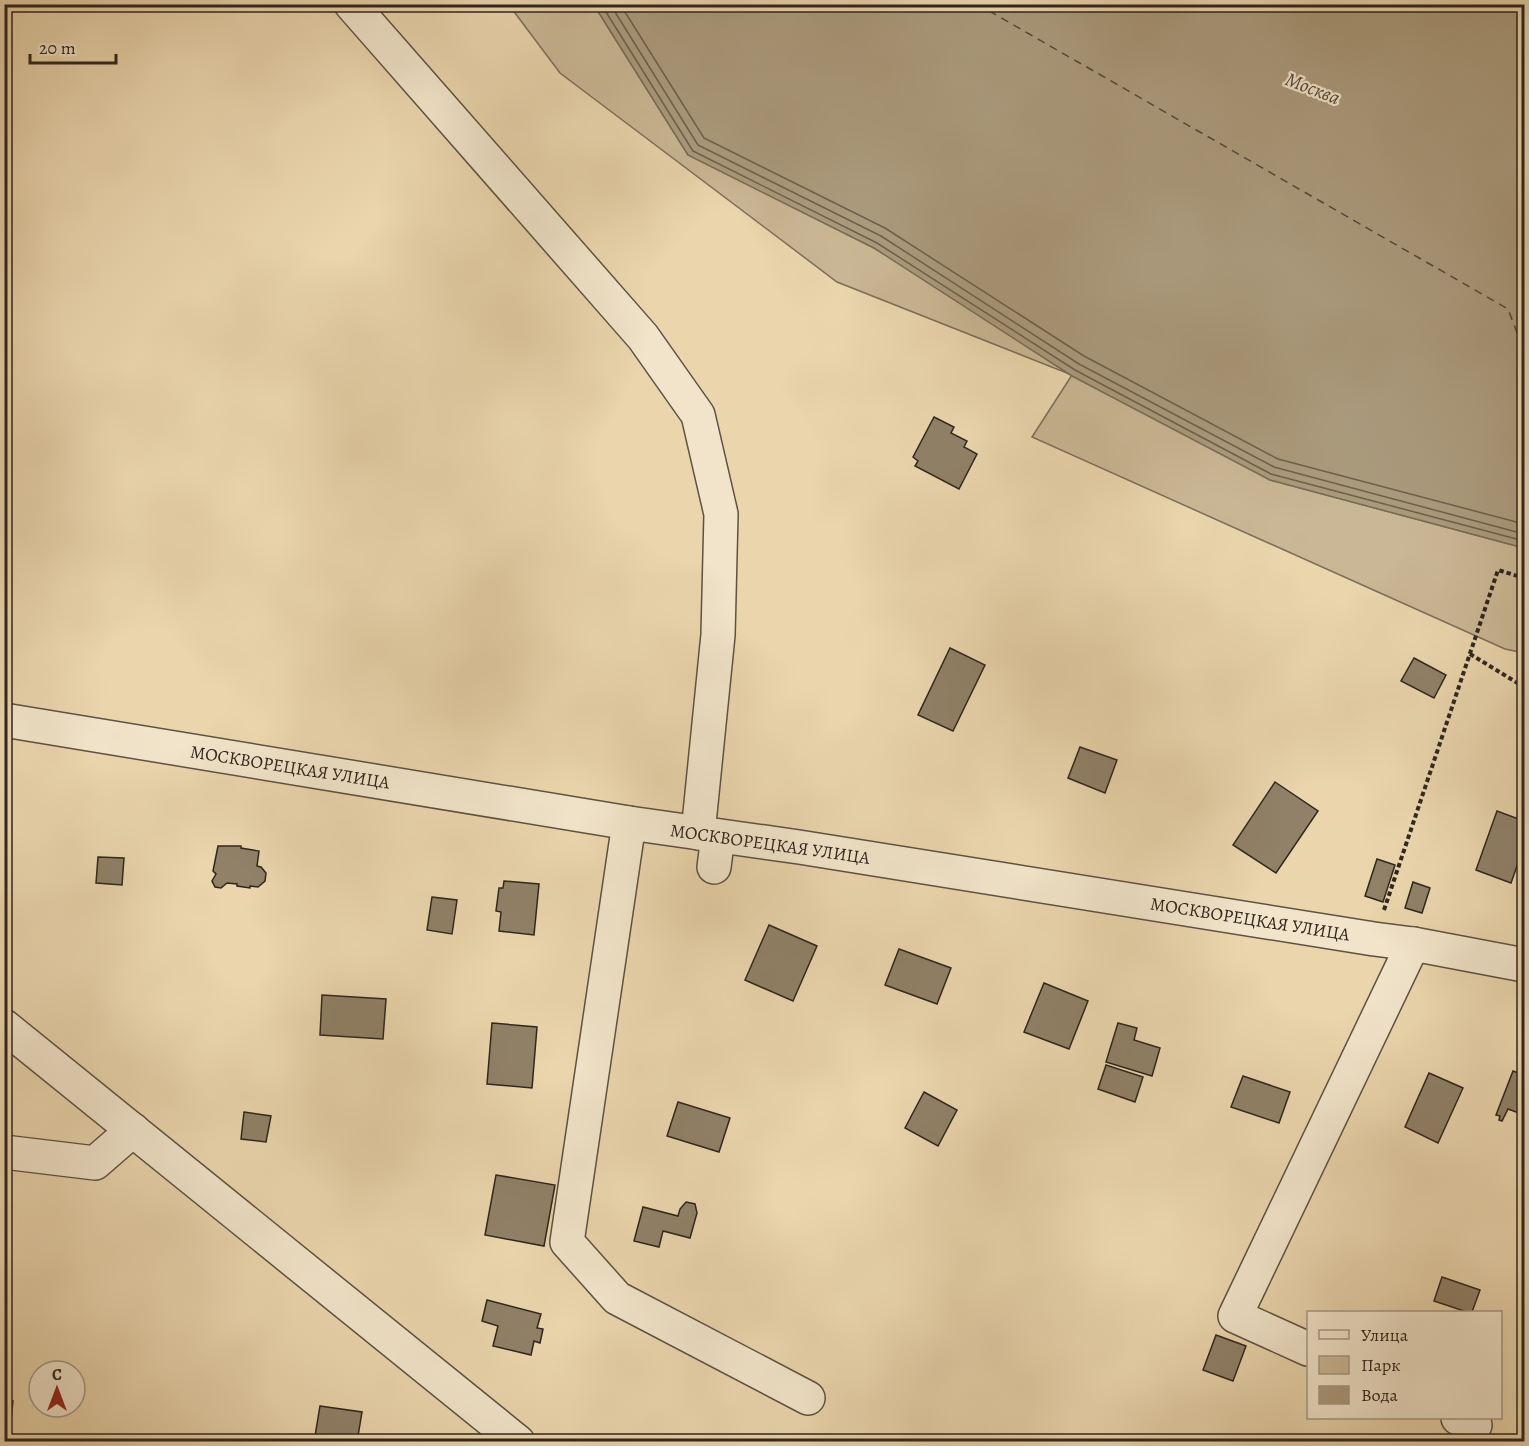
<svg xmlns="http://www.w3.org/2000/svg" width="1529" height="1446" font-family="Alegreya,serif">
  <rect width="100%" height="100%" fill="#ead5ad"/>
  <filter id="stains"><feTurbulence type="fractalNoise" baseFrequency=".00333" numOctaves="4"/><feColorMatrix values="0 0 0 0 .2 0 0 0 0 .09 0 0 0 0 .02 0 0 0 .5 -.17"/></filter>
  <radialGradient id="worn" r=".72"><stop offset=".6" stop-color="#630" stop-opacity="0"/><stop offset="1" stop-color="#630" stop-opacity=".3"/></radialGradient>
  <polygon fill="#cab795" stroke="#7c6e59" stroke-width="1.5" points="509,5 594,5 688,155 874,248 1270,480 1524,548 1524,653 1505,649 1032,437 1072,375 837,282 560,73"/>
  <polygon fill="#aa9a7c" stroke="#796c56" stroke-width="1.5" points="594,5 1524,5 1524,548 1270,480 1072,376 874,248 688,155"/>
  <g fill="none" stroke-linecap="round" stroke-linejoin="round">
    <g stroke="#6c604c" stroke-width="1.5">
      <polyline points="601,4 693,151 877,243 1075,370 1271,474 1524,541"/>
      <polyline points="610,4 698,145 881,236 1079,364 1274,467 1524,534"/>
      <polyline points="620,4 704,138 885,228 1084,356 1278,459 1524,524"/>
    </g>
    <polyline stroke="#54493a" stroke-width="1.5" stroke-dasharray="8 6" stroke-linecap="butt" points="977,4 1508,309 1524,351"/>
  </g>
  <g fill="#908168" stroke="#2f261d" stroke-width="1.5">
    <polygon points="934,417 954,427 951,433 967,441 964,447 977,454 959,489 915,466 918,461 913,457"/>
    <polygon points="950,648 985,665 953,731 918,715"/>
    <polygon points="1414,658 1446,675 1434,698 1401,681"/>
    <polygon points="1080,747 1117,760 1105,793 1068,778"/>
    <polygon points="1275,782 1318,811 1276,873 1233,845"/>
    <polygon points="1497,811 1524,821 1524,846 1511,883 1476,870"/>
    <polygon points="218,846 241,846 241,848 259,851 257,866 261,867 266,873 265,881 258,887 250,886 250,888 237,886 237,884 227,883 221,888 215,887 212,881 216,874 213,871"/>
    <polygon points="98,857 124,858 122,885 96,883"/>
    <polygon points="1377,859 1395,865 1383,902 1365,896"/>
    <polygon points="504,881 539,884 534,935 499,931 501,912 496,911 499,888 503,888"/>
    <polygon points="1413,882 1430,888 1422,913 1405,908"/>
    <polygon points="432,897 457,900 452,934 427,930"/>
    <polygon points="769,925 817,946 793,1001 745,980"/>
    <polygon points="899,949 951,968 937,1004 885,985"/>
    <polygon points="1044,983 1088,1001 1069,1049 1024,1032"/>
    <polygon points="322,995 386,999 383,1039 320,1035"/>
    <polygon points="492,1023 537,1027 532,1088 487,1084"/>
    <polygon points="1118,1023 1137,1028 1134,1040 1160,1048 1152,1076 1106,1062"/>
    <polygon points="1106,1065 1143,1077 1135,1102 1098,1089"/>
    <polygon points="1513,1071 1524,1075 1524,1115 1508,1109 1502,1121 1499,1120 1500,1116 1496,1115"/>
    <polygon points="1429,1073 1463,1088 1438,1143 1405,1127"/>
    <polygon points="1243,1076 1290,1092 1279,1123 1231,1107"/>
    <polygon points="924,1092 957,1110 938,1146 905,1128"/>
    <polygon points="678,1102 730,1118 719,1152 667,1136"/>
    <polygon points="244,1112 271,1116 266,1142 241,1139"/>
    <polygon points="496,1175 555,1185 544,1246 485,1235"/>
    <polygon points="686,1202 695,1204 697,1213 690,1238 663,1231 659,1247 634,1241 643,1207 678,1216 680,1209"/>
    <polygon points="1442,1277 1480,1290 1472,1312 1467,1312 1434,1301"/>
    <polygon points="487,1300 541,1314 537,1328 543,1329 540,1343 534,1341 531,1355 493,1346 498,1326 482,1321"/>
    <polygon points="1216,1335 1246,1346 1233,1381 1203,1370"/>
    <polygon points="4,1400 13,1401 9,1439 4,1439"/>
    <polygon points="320,1406 362,1412 357,1442 349,1442 315,1436"/>
  </g>
  <g fill="none" stroke-linecap="round" stroke-linejoin="round">
    <g stroke="#5e5241" stroke-width="36">
      <g id="minor">
        <polyline points="351,4 643,337 698,415 721,514 718,635 698,833"/>
        <polyline points="4,720 629,823 799,847 1374,939 1413,944 1524,965"/>
        <polyline points="629,823 567,1242 617,1298 808,1398"/>
        <polyline points="714,867 718,836"/>
        <polyline points="4,1026 518,1442"/>
        <polyline points="4,1152 95,1163 133,1130"/>
        <polyline points="1308,1349 1235,1316 1413,944"/>
        <polyline points="1458,1418 1475,1425"/>
      </g>
    </g>
    <g stroke="#2f261d" stroke-width="4" stroke-dasharray="4.5 3" stroke-linecap="butt">
      <polyline points="1470,654 1524,687"/>
      <polyline points="1384,910 1498,570 1524,578"/>
    </g>
    <use href="#minor" stroke="#f1e4ca" stroke-width="33"/>
  </g>
  <g text-anchor="middle" stroke-width="4.5" stroke-linejoin="round" paint-order="stroke">
    <g font-size="18" fill="#2f261d" stroke="#f1e4ca">
      <text transform="translate(290 767) rotate(9)" y="6">МОСКВОРЕЦКАЯ УЛИЦА</text>
      <text transform="translate(770 844) rotate(8)" y="6">МОСКВОРЕЦКАЯ УЛИЦА</text>
      <text transform="translate(1250 919) rotate(9)" y="6">МОСКВОРЕЦКАЯ УЛИЦА</text>
    </g>
    <g font-size="20" font-style="italic" fill="#54493a" stroke="#f1e4ca">
      <text transform="translate(1313 88) rotate(21)" y="7">Москва</text>
    </g>
  </g>
  <rect width="1529" height="1446" fill="none" stroke="#ead5ad" stroke-width="24"/>
  <rect x="6" y="6" width="1517" height="1434" fill="none" stroke="#2f261d" stroke-width="3"/>
  <rect x="12" y="12" width="1505" height="1422" fill="none" stroke="#2f261d" stroke-width="1.5"/>
  <rect x="1307" y="1311" width="195" height="108" fill="#f1e4ca" stroke="#a39885" stroke-width="1.5"/>
  <rect x="1319" y="1330" width="30" height="9" fill="#f1e4ca" stroke="#a39885" stroke-width="1.5"/>
  <text x="1361" y="1341" font-size="18" fill="#2f261d">Улица</text>
  <rect x="1319" y="1356" width="30" height="18" fill="#cab795" stroke="#a39885" stroke-width="1.5"/>
  <text x="1361" y="1371" font-size="18" fill="#2f261d">Парк</text>
  <rect x="1319" y="1386" width="30" height="18" fill="#aa9a7c" stroke="#a39885" stroke-width="1.5"/>
  <text x="1361" y="1401" font-size="18" fill="#2f261d">Вода</text>
  <g transform="translate(57 1389)"><circle r="28" fill="#f1e4ca" stroke="#a39885" stroke-width="1.5"/>
  <path d="M0-4.5L10 22L0 15L-10 22Z" fill="#8f2418"/>
  <text y="-9" font-size="16" font-weight="bold" text-anchor="middle" fill="#2f261d">С</text>
  </g>
  <path d="M30 54v9h86v-9" fill="none" stroke="#2f261d" stroke-width="3"/>
  <text x="39" y="54" font-size="18" fill="#2f261d" stroke="#f1e4ca" stroke-width="4.5" paint-order="stroke">20 m</text>
  <rect width="100%" height="100%" filter="url(#stains)"/>
  <rect width="100%" height="100%" fill="url(#worn)"/>
</svg>
